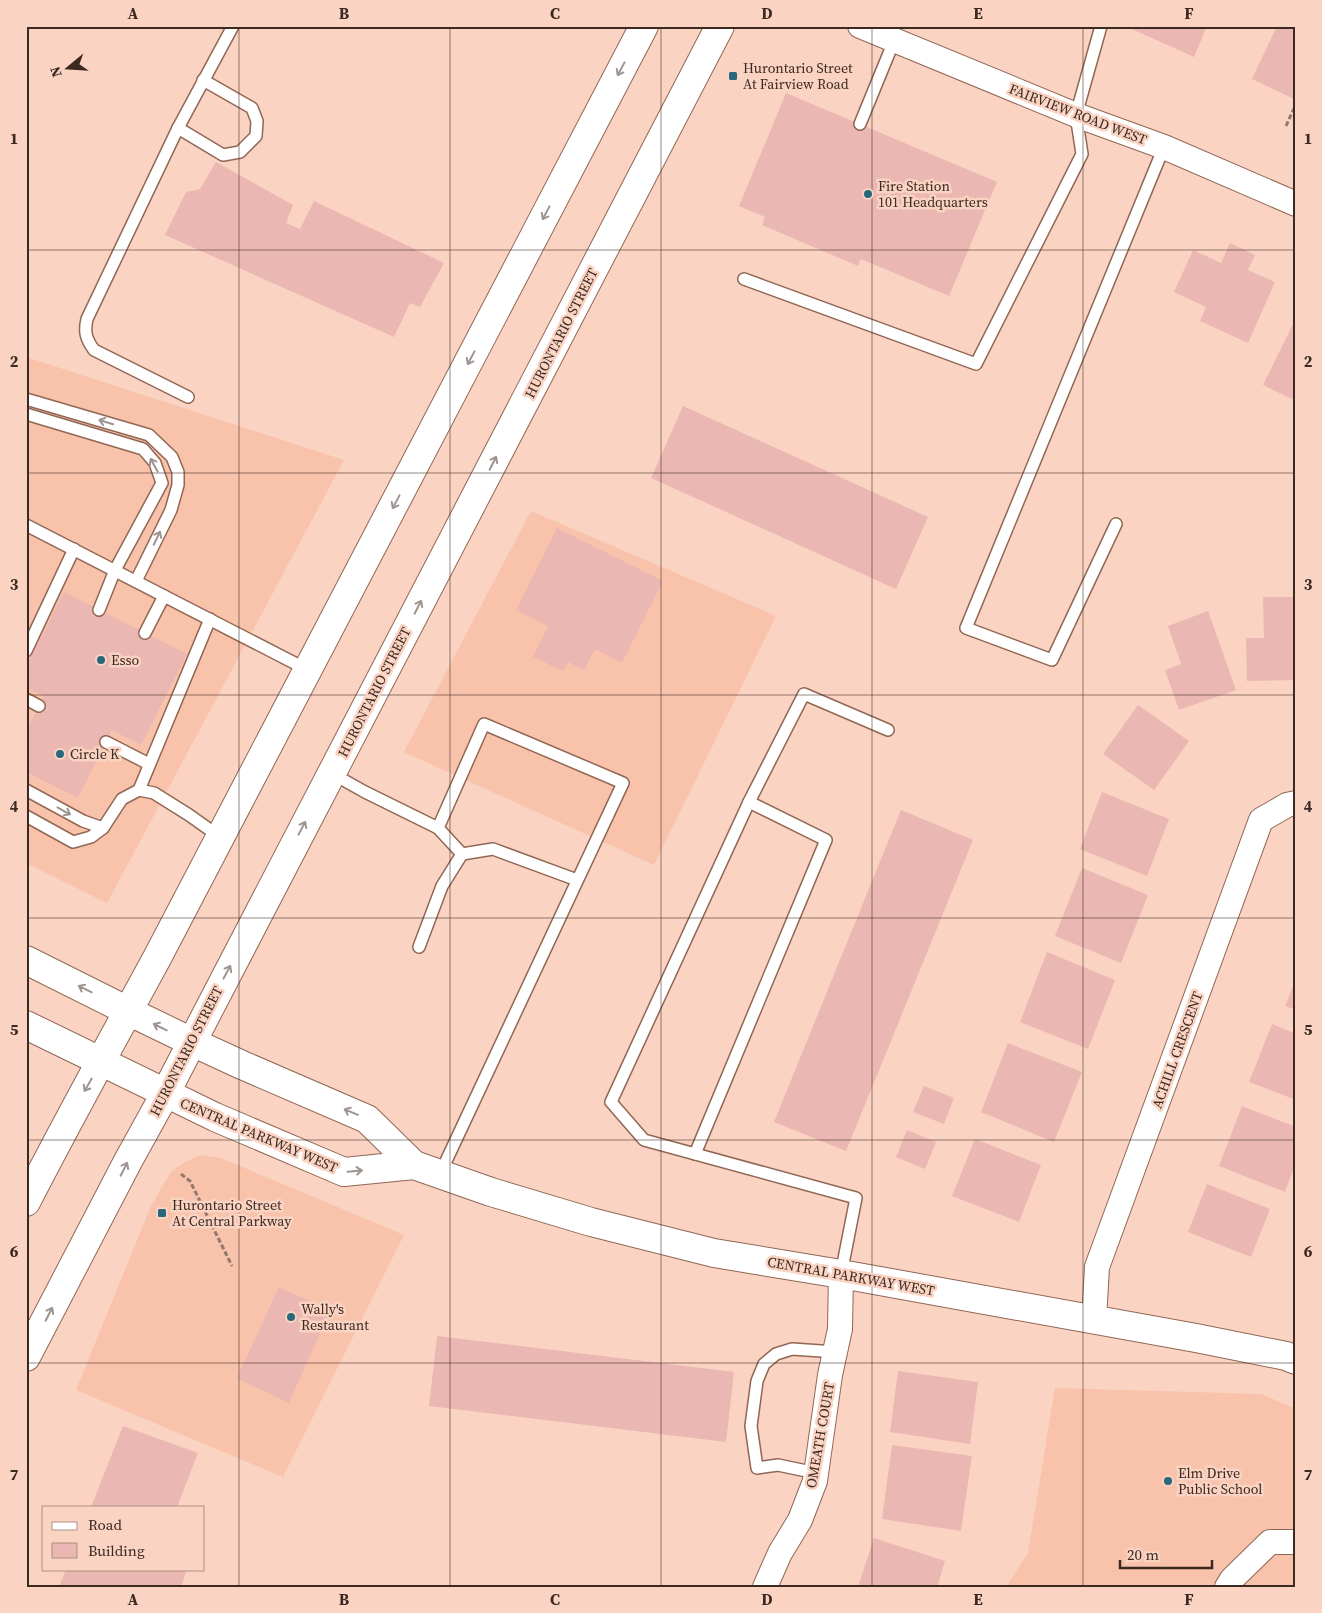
<svg xmlns="http://www.w3.org/2000/svg" width="1322" height="1613" font-family="'Source Serif 4',serif">
  <rect width="100%" height="100%" fill="#fad3c3"/>
  <g fill="#f9c2aa">
    <polygon points="26,357 344,460 107,903 26,863"/>
    <polygon points="531,511 776,616 654,865 404,752"/>
    <polygon points="200,1155 221,1158 404,1235 283,1477 76,1390 151,1206 171,1172 185,1162"/>
    <polygon points="1055,1388 1261,1394 1296,1409 1296,1587 1006,1587 1028,1553"/>
  </g>
  <g fill="#ebb7b2">
    <polygon points="1125,26 1207,26 1194,57"/>
    <polygon points="1277,26 1296,26 1296,100 1252,79"/>
    <polygon points="786,93 997,182 949,296 861,259 858,266 762,225 765,217 739,206"/>
    <polygon points="216,162 293,205 286,223 300,229 314,201 444,263 420,307 410,303 394,337 165,235 186,192 200,189"/>
    <polygon points="1230,243 1255,255 1248,270 1275,282 1248,343 1200,321 1206,307 1174,292 1193,250 1221,263"/>
    <polygon points="1296,318 1296,401 1263,385"/>
    <polygon points="683,406 928,517 896,589 651,478"/>
    <polygon points="557,528 663,581 622,663 595,649 584,670 568,662 563,671 533,657 548,626 516,610"/>
    <polygon points="64,592 187,654 141,745 112,730 78,798 26,772 26,732 44,696 26,687 26,667"/>
    <polygon points="1263,597 1296,597 1296,680 1247,681 1246,638 1264,638"/>
    <polygon points="1208,611 1236,690 1179,710 1165,670 1181,664 1168,626"/>
    <polygon points="1138,705 1189,741 1154,790 1103,754"/>
    <polygon points="1102,792 1169,819 1147,876 1080,849"/>
    <polygon points="901,810 973,840 846,1151 774,1122"/>
    <polygon points="1082,868 1148,895 1121,963 1055,936"/>
    <polygon points="1047,952 1115,980 1088,1049 1020,1022"/>
    <polygon points="1296,979 1296,1010 1285,1006"/>
    <polygon points="1272,1024 1296,1034 1296,1100 1249,1082"/>
    <polygon points="1008,1043 1082,1072 1054,1142 981,1112"/>
    <polygon points="924,1086 954,1098 944,1124 913,1112"/>
    <polygon points="1242,1106 1296,1127 1296,1163 1285,1192 1219,1166"/>
    <polygon points="907,1130 936,1142 925,1169 896,1157"/>
    <polygon points="975,1139 1041,1165 1019,1222 952,1196"/>
    <polygon points="1207,1184 1270,1209 1251,1257 1188,1232"/>
    <polygon points="279,1287 330,1311 289,1403 237,1378"/>
    <polygon points="437,1336 734,1372 726,1442 429,1406"/>
    <polygon points="898,1371 978,1382 970,1444 890,1432"/>
    <polygon points="123,1426 198,1453 177,1507 91,1507"/>
    <polygon points="892,1445 972,1456 961,1531 882,1519"/>
    <polygon points="874,1538 945,1561 937,1587 858,1587"/>
    <polygon points="66,1569 187,1569 181,1587 59,1587"/>
  </g>
  <g fill="none" stroke-linecap="round" stroke-linejoin="round">
    <g stroke="#916754" stroke-width="14">
      <g id="service">
        <polyline points="860,124 894,41"/>
        <polyline points="178,128 223,155 240,152 256,136 257,121 252,108 203,80"/>
        <polyline points="744,279 976,364 1082,154 1076,115 1101,26"/>
        <path d="M188,397L94,350C86,339 84,332 87,319L178,128L233,26"/>
        <polyline points="26,399 149,435 172,457 178,472 178,485 171,510 136,581"/>
        <polyline points="26,414 143,449 155,463 162,483 115,570 99,610"/>
        <polyline points="1116,524 1052,660 966,628 1164,147"/>
        <polyline points="26,525 308,670"/>
        <polyline points="145,633 164,596"/>
        <polyline points="26,651 74,549"/>
        <polyline points="26,699 39,706"/>
        <polyline points="106,742 149,764"/>
        <polyline points="331,773 365,792 438,828 484,724 623,783 440,1174"/>
        <polyline points="26,790 83,821 103,828"/>
        <polyline points="139,790 210,619"/>
        <polyline points="26,816 73,842 91,837 103,828 122,799 139,790 154,793 189,815 220,837"/>
        <polyline points="462,854 493,849 577,880"/>
        <polyline points="419,947 442,886 462,854 438,828"/>
        <polyline points="695,1154 826,840 749,802"/>
        <polyline points="841,1274 856,1198 644,1140 611,1102 749,802 804,694 888,730"/>
        <polyline points="816,1473 778,1465 757,1468 751,1426 757,1381 764,1364 776,1354 792,1349 836,1352"/>
      </g>
    </g>
    <g stroke="#916754" stroke-width="26">
      <g id="minor">
        <polyline points="860,26 1076,115 1164,147 1296,204"/>
        <polyline points="1094,1320 1097,1267 1261,820 1287,805 1296,803"/>
        <polyline points="765,1587 780,1553 800,1520 815,1481 830,1375 840,1329 841,1274"/>
        <polyline points="1227,1587 1232,1579 1270,1542 1296,1542"/>
      </g>
    </g>
    <g stroke="#916754" stroke-width="30">
      <g id="tertiary">
        <polyline points="26,960 128,1011 192,1042 242,1065 367,1119 414,1165"/>
        <polyline points="26,1025 215,1117 344,1172 414,1165 491,1192 591,1222 714,1253 841,1274 1196,1338 1286,1356 1296,1360"/>
      </g>
    </g>
    <g stroke="#916754" stroke-width="30">
      <g id="primary">
        <path d="M26,1202C68,1120 113,1039 157,958L644,26"/>
        <polyline points="26,1357 128,1161 165,1094 720,26"/>
      </g>
    </g>
    <g stroke="#94786d" stroke-width="3" stroke-dasharray="5 2.5" stroke-linecap="butt">
      <polyline points="1286,126 1296,104"/>
      <polyline points="181,1174 190,1181 232,1266"/>
    </g>
    <use href="#service" stroke="#fff" stroke-width="11"/>
    <use href="#minor" stroke="#fff" stroke-width="24"/>
    <use href="#tertiary" stroke="#fff" stroke-width="28"/>
    <use href="#primary" stroke="#fff" stroke-width="28"/>
  </g>
  <defs><path id="oneway-shaft" d="M-6 0H5M1.5-3L5.5 0L1.5 3" fill="none" stroke-width="1.6" stroke-linecap="round" stroke-linejoin="round" transform="scale(1.25)"/></defs>
  <g stroke="#9e9490">
    <use href="#oneway-shaft" transform="translate(621 69) rotate(118)"/>
    <use href="#oneway-shaft" transform="translate(546 213) rotate(118)"/>
    <use href="#oneway-shaft" transform="translate(471 358) rotate(118)"/>
    <use href="#oneway-shaft" transform="translate(106 422) rotate(-163)"/>
    <use href="#oneway-shaft" transform="translate(493 463) rotate(-63)"/>
    <use href="#oneway-shaft" transform="translate(154 465) rotate(-119)"/>
    <use href="#oneway-shaft" transform="translate(396 502) rotate(118)"/>
    <use href="#oneway-shaft" transform="translate(157 538) rotate(-64)"/>
    <use href="#oneway-shaft" transform="translate(418 607) rotate(-63)"/>
    <use href="#oneway-shaft" transform="translate(64 811) rotate(29)"/>
    <use href="#oneway-shaft" transform="translate(302 828) rotate(-62)"/>
    <use href="#oneway-shaft" transform="translate(227 972) rotate(-62)"/>
    <use href="#oneway-shaft" transform="translate(85 989) rotate(-153)"/>
    <use href="#oneway-shaft" transform="translate(160 1027) rotate(-154)"/>
    <use href="#oneway-shaft" transform="translate(88 1085) rotate(120)"/>
    <use href="#oneway-shaft" transform="translate(351 1112) rotate(-157)"/>
    <use href="#oneway-shaft" transform="translate(124 1169) rotate(-63)"/>
    <use href="#oneway-shaft" transform="translate(355 1171) rotate(-5)"/>
    <use href="#oneway-shaft" transform="translate(49 1314) rotate(-63)"/>
  </g>
  <path fill="none" stroke="#3c2a22" stroke-width="1" stroke-opacity="0.55" d="M239,26V1587M450,26V1587M661,26V1587M872,26V1587M1083,26V1587M26,250H1296M26,473H1296M26,695H1296M26,918H1296M26,1140H1296M26,1363H1296"/>
  <g fill="#29677d" stroke="#fad3c3" stroke-width="2">
    <rect x="728" y="71" width="10" height="10" rx="2.5"/>
    <circle cx="868" cy="194" r="5"/>
    <circle cx="101" cy="660" r="5"/>
    <circle cx="60" cy="754" r="5"/>
    <rect x="157" y="1208" width="10" height="10" rx="2.5"/>
    <circle cx="291" cy="1317" r="5"/>
    <circle cx="1168" cy="1481" r="5"/>
  </g>
  <g text-anchor="middle" stroke-width="5" stroke-linejoin="round" paint-order="stroke">
    <g font-size="14" fill="#3c2a22" stroke="#fad3c3" text-anchor="start">
      <text x="743" y="73">Hurontario Street<tspan x="743" dy="16">At Fairview Road</tspan></text>
      <text x="878" y="191">Fire Station<tspan x="878" dy="16">101 Headquarters</tspan></text>
      <text x="111" y="665">Esso</text>
      <text x="70" y="759">Circle K</text>
      <text x="172" y="1210">Hurontario Street<tspan x="172" dy="16">At Central Parkway</tspan></text>
      <text x="301" y="1314">Wally's<tspan x="301" dy="16">Restaurant</tspan></text>
      <text x="1178" y="1478">Elm Drive<tspan x="1178" dy="16">Public School</tspan></text>
    </g>
    <g font-size="14" fill="#3c2a22" stroke="#fad3c3">
      <text transform="translate(1078 114) rotate(21)" y="5">FAIRVIEW ROAD WEST</text>
      <text transform="translate(561 333) rotate(-63)" y="5">HURONTARIO STREET</text>
      <text transform="translate(374 692) rotate(-63)" y="5">HURONTARIO STREET</text>
      <text transform="translate(1177 1050) rotate(-70)" y="5">ACHILL CRESCENT</text>
      <text transform="translate(186 1051) rotate(-63)" y="5">HURONTARIO STREET</text>
      <text transform="translate(259 1135) rotate(23)" y="5">CENTRAL PARKWAY WEST</text>
      <text transform="translate(851 1276) rotate(10)" y="5">CENTRAL PARKWAY WEST</text>
      <text transform="translate(820 1435) rotate(-80)" y="5">OMEATH COURT</text>
    </g>
  </g>
  <rect width="1322" height="1613" fill="none" stroke="#fad3c3" stroke-width="55"/>
  <rect x="42" y="1506" width="162" height="65" fill="#fad3c3" stroke="#ae8f83"/>
  <rect x="52" y="1522" width="25" height="8" fill="#ffffff" stroke="#ae8f83"/>
  <text x="88" y="1530" font-size="15" fill="#3c2a22">Road</text>
  <rect x="52" y="1543" width="25" height="15" fill="#ebb7b2" stroke="#ae8f83"/>
  <text x="88" y="1556" font-size="15" fill="#3c2a22">Building</text>
  <g transform="translate(68 68) rotate(252)" stroke="#fad3c3" stroke-width="4" paint-order="stroke">
  <path d="M0-4L9 19L0 12L-9 19Z" fill="#3c2a22"/>
  <text y="-8" font-size="14" font-weight="bold" text-anchor="middle" fill="#3c2a22">N</text>
  </g>
  <path d="M1120 1560v8h92v-8" fill="none" stroke="#3c2a22" stroke-width="2.5"/>
  <text x="1127" y="1560" font-size="15" fill="#3c2a22" stroke="#fad3c3" stroke-width="4" paint-order="stroke">20 m</text>
  <rect x="28" y="28" width="1266" height="1558" fill="none" stroke="#3c2a22" stroke-width="2"/>
  <g font-size="16" text-anchor="middle" font-weight="bold" fill="#3c2a22">
    <text x="133" y="19">A</text>
    <text x="344" y="19">B</text>
    <text x="555" y="19">C</text>
    <text x="767" y="19">D</text>
    <text x="978" y="19">E</text>
    <text x="1189" y="19">F</text>
    <text x="14" y="144">1</text>
    <text x="1308" y="144">1</text>
    <text x="14" y="367">2</text>
    <text x="1308" y="367">2</text>
    <text x="14" y="590">3</text>
    <text x="1308" y="590">3</text>
    <text x="14" y="812">4</text>
    <text x="1308" y="812">4</text>
    <text x="14" y="1035">5</text>
    <text x="1308" y="1035">5</text>
    <text x="14" y="1257">6</text>
    <text x="1308" y="1257">6</text>
    <text x="14" y="1480">7</text>
    <text x="1308" y="1480">7</text>
    <text x="133" y="1605">A</text>
    <text x="344" y="1605">B</text>
    <text x="555" y="1605">C</text>
    <text x="767" y="1605">D</text>
    <text x="978" y="1605">E</text>
    <text x="1189" y="1605">F</text>
  </g>
</svg>
